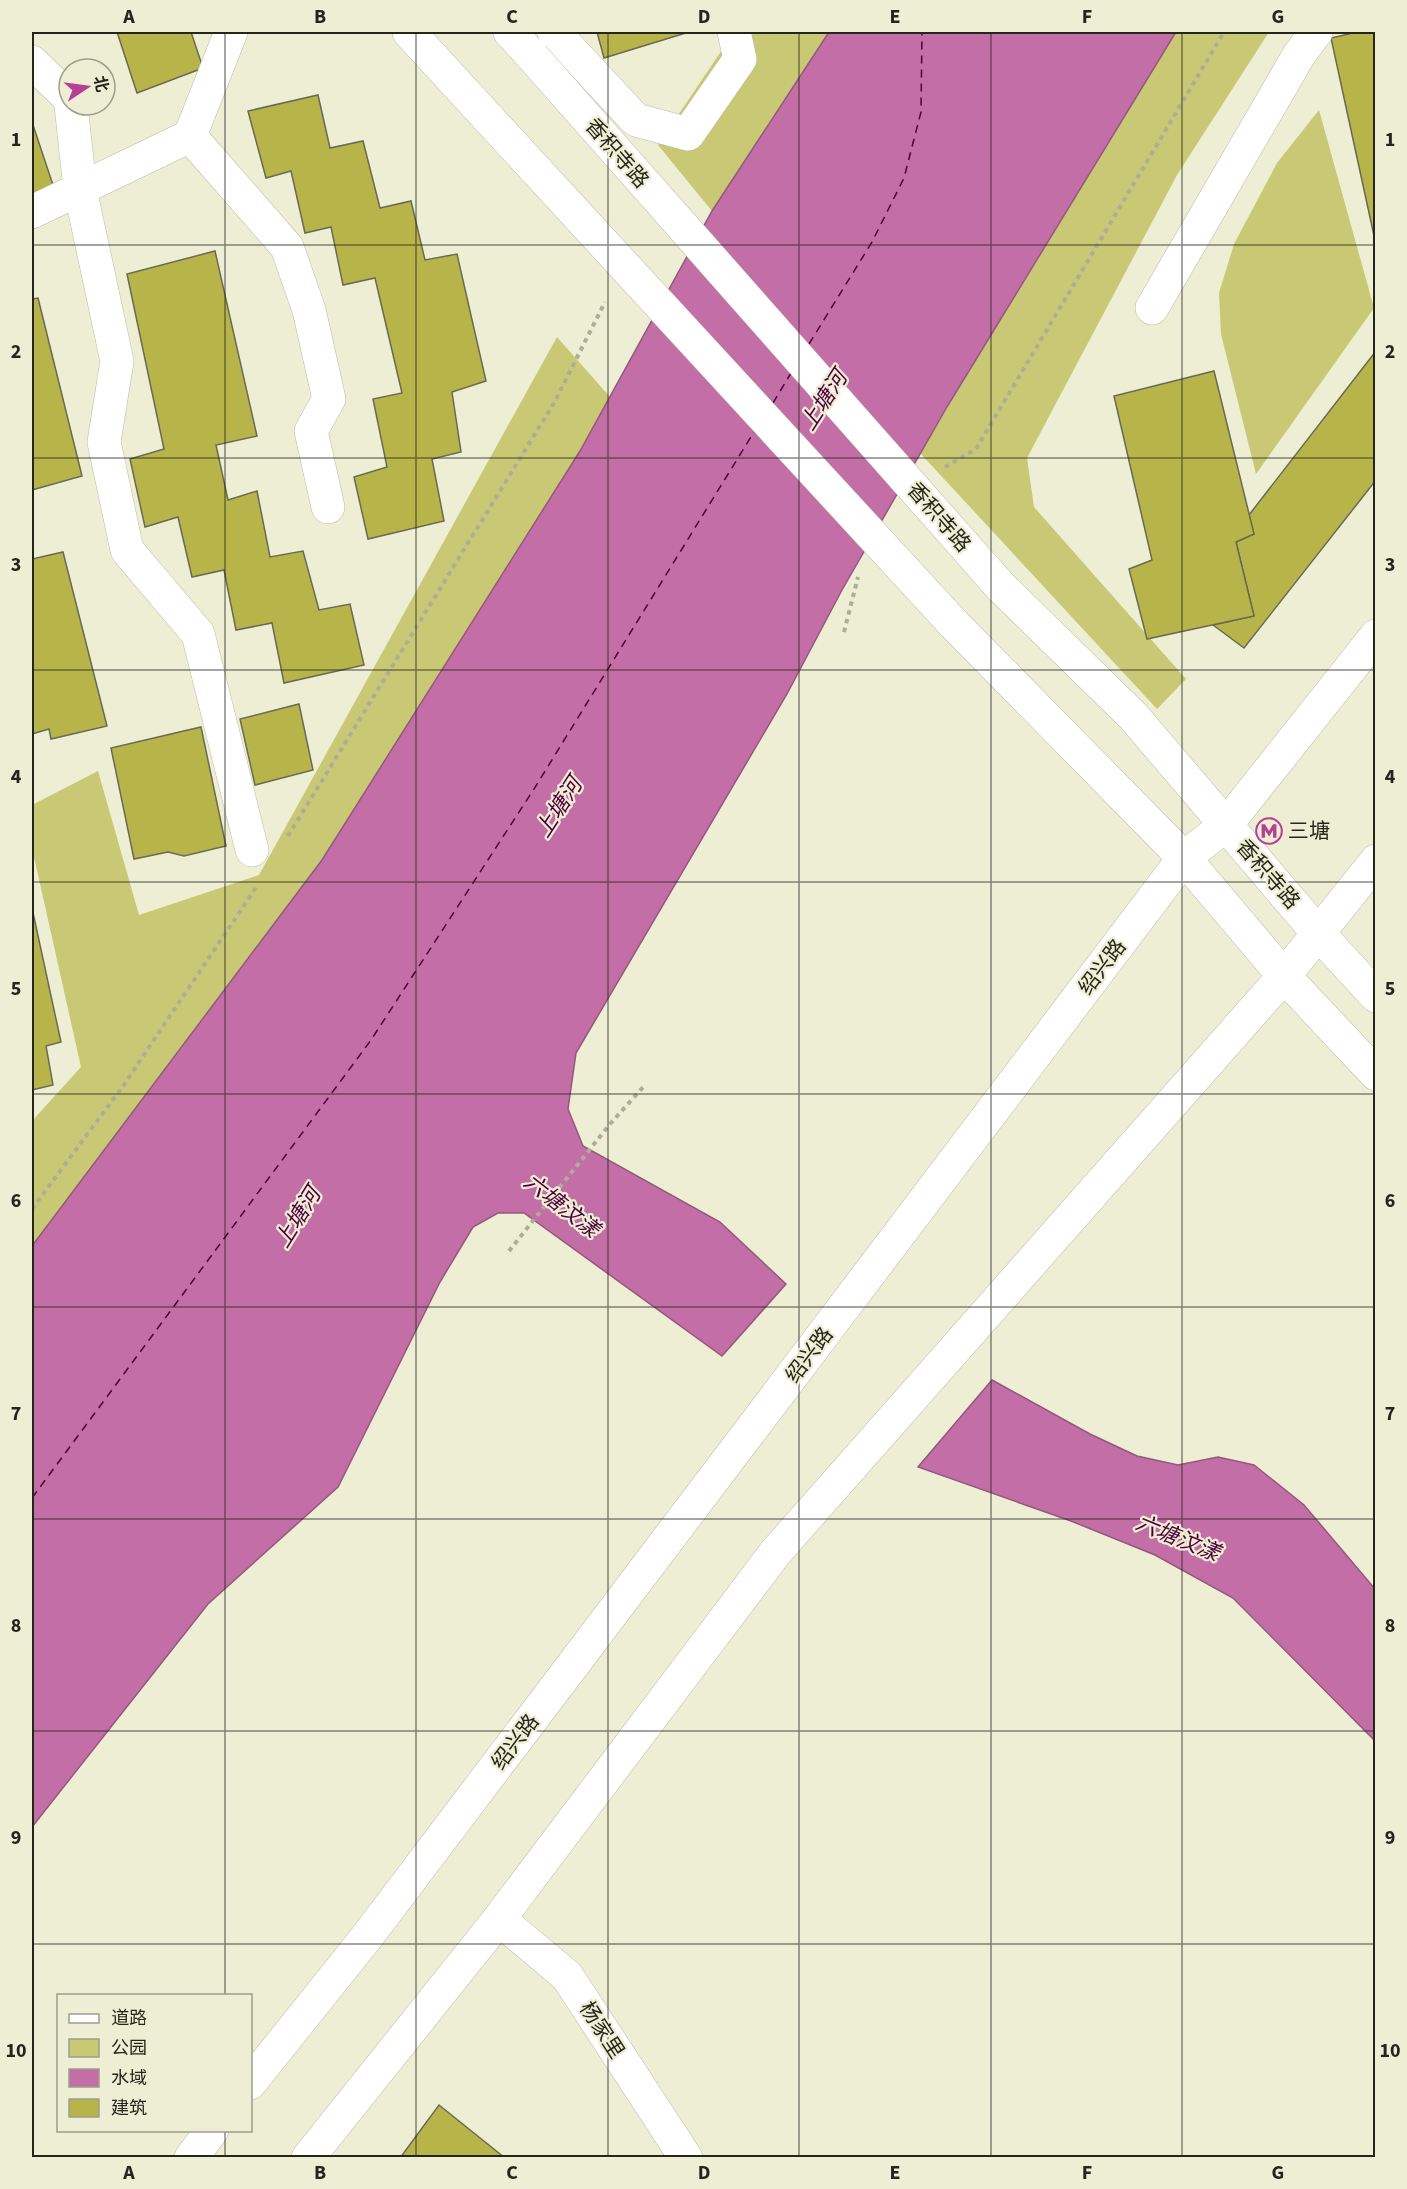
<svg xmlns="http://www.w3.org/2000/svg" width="1407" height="2189" font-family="'Source Sans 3','Noto Sans SC',sans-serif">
  <rect width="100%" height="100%" fill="#edeed4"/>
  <g fill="#c9c874">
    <polygon points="734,32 829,32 712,211 658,145"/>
    <polygon points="1176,32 1269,32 1177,175 1027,458 1034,507 1186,679 1157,709 920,453"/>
    <polygon points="1319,110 1374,308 1256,474 1221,334 1219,293 1234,244 1277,163"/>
    <polygon points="557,337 610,397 580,451 322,860 32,1246 32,1121 81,1067 32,848 32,805 98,771 139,915 259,875"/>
  </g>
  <g fill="#c36ea6" stroke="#94587c" stroke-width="1.5">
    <polygon points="829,32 1176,32 947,407 842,590 787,694 576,1053 568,1109 583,1146 720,1222 786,1284 722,1356 524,1213 498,1213 473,1227 440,1282 338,1487 208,1604 32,1827 32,1246 322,860 580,451 712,211"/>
    <polygon points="992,1380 1090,1434 1137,1456 1178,1465 1218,1457 1254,1465 1304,1505 1375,1589 1375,1741 1233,1598 1155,1555 1071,1521 918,1467"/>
  </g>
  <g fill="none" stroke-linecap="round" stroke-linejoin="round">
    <g stroke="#4f003c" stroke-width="1.5" stroke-dasharray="8 6" stroke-linecap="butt">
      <polyline points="809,344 872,242 904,178 921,112 922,32"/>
      <polyline points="773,403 791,373"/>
      <polyline points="32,1498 371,1040 534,789 754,432"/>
    </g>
  </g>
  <g fill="#b7b54a" stroke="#6a6a54" stroke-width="1.5">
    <polygon points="117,32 191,32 203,68 137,93"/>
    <polygon points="597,32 689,32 604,58"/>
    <polygon points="1357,32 1376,32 1376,245 1331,38"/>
    <polygon points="318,95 330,148 363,141 380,208 411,201 425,260 457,254 486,381 452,392 461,452 432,459 444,521 368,539 354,477 387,467 373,399 402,393 375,278 343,285 331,227 305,233 291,171 266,178 248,111"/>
    <polygon points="32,122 54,188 32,196"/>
    <polygon points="215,251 257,436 216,445 228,500 257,491 270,557 303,551 319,610 350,604 364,665 284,683 272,623 236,630 224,570 192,577 178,517 145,527 130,459 164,449 127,274"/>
    <polygon points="38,298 82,476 32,490 32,299"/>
    <polygon points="1376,351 1376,480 1244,648 1213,625 1254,616 1236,542 1254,534 1249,515"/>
    <polygon points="1214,371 1254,534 1236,542 1254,616 1147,639 1129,569 1152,560 1114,396"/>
    <polygon points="63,552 107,726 51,739 49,729 32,734 32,559"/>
    <polygon points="299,704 313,770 255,785 240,719"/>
    <polygon points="201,727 226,846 184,856 168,852 134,859 111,748"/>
    <polygon points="32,908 61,1042 46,1046 53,1085 32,1090"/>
    <polygon points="439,2105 505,2158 400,2158"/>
  </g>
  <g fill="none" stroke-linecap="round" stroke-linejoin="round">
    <g stroke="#bcbda4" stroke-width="34">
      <g id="minor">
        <polyline points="554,32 636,120 688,134 740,59 734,32"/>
        <polyline points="32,62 69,98"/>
        <polyline points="71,105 80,189 117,361 104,442 127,550 198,634 252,850"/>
        <polyline points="190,136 287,247 309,310 329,399 311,431 328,507"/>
        <polyline points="32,212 190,136 231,32"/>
        <polyline points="1152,308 1299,55 1316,32"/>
        <polyline points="499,1919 567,1976 686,2158"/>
      </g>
    </g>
    <g stroke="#bcbda4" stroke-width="34">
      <g id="major">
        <polyline points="409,32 478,107"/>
        <polyline points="510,32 533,57"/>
        <polyline points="1001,587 1133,716 1318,933 1376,996"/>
        <polyline points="952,622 1184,858 1284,976 1376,1074"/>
        <polyline points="250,2083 366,1938 1184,858 1226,825 1376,636"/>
        <polyline points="191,2158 212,2130"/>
        <polyline points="308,2158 499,1919 775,1553 1284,976 1376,861"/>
      </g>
    </g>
    <g stroke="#adad98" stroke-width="4" stroke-dasharray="4.5 4.5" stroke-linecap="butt">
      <polyline points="945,467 976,449 1224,32"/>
      <polyline points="844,632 858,577"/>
      <polyline points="288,836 554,403 605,302"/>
      <polyline points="32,1209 123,1086 257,886"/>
      <polyline points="509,1251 610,1124 645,1085"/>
    </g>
    <use href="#minor" stroke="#fff" stroke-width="33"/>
    <use href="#major" stroke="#fff" stroke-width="33"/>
    <g stroke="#bcbda4" stroke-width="34" stroke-linecap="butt">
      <g id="major-bridge">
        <polyline points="533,57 1001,587"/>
        <polyline points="478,107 952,622"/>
      </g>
    </g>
    <use href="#major-bridge" stroke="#fff" stroke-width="33"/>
  </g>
  <path fill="none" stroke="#25251b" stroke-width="1.5" stroke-opacity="0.55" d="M225,32V1996M416,32V2158M608,32V2158M799,32V2158M991,32V2158M1182,32V2158M32,245H1376M32,458H1376M32,670H1376M32,882H1376M32,1094H1376M32,1307H1376M32,1519H1376M32,1731H1376M32,1944H1376M225,2130V2158"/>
  <defs>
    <g id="metro-ring" transform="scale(1.35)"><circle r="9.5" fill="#edeed4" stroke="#b73f94" stroke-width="1.5"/><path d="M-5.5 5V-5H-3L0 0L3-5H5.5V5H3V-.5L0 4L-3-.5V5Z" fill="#b73f94"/></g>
  </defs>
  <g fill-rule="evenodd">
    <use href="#metro-ring" x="1269" y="831"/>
  </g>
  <g text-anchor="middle" stroke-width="4.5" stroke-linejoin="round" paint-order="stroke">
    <g font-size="21" fill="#25251b" stroke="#edeed4">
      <text transform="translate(617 153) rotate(49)" y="7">香积寺路</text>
      <text transform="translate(939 517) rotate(49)" y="7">香积寺路</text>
      <text transform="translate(1268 874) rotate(49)" y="7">香积寺路</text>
      <text transform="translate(1102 967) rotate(-53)" y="7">绍兴路</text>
      <text transform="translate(809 1355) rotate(-53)" y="7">绍兴路</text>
      <text transform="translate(515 1742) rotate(-53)" y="7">绍兴路</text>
      <text transform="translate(602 2030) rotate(57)" y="7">杨家里</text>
    </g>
    <g font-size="21" fill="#25251b" stroke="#edeed4" text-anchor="start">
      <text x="1288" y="838">三塘</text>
    </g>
    <g font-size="22" font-style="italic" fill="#4f003c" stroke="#edeed4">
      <text transform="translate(823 400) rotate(-57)" y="8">上塘河</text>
      <text transform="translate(558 807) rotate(-57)" y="8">上塘河</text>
      <text transform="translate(562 1205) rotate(38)" y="8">六塘汶漾</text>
      <text transform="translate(297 1217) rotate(-58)" y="8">上塘河</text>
      <text transform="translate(1178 1537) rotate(22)" y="8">六塘汶漾</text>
    </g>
  </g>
  <rect width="1407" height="2189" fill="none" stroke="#edeed4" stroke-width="66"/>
  <rect x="57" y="1994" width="195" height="138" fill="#edeed4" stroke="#9d9e8a" stroke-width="1.5"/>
  <rect x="69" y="2014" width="30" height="9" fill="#ffffff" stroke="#9d9e8a" stroke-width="1.5"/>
  <text x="111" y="2024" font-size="18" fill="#25251b">道路</text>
  <rect x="69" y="2039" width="30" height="18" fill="#c9c874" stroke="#9d9e8a" stroke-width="1.5"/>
  <text x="111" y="2054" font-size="18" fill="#25251b">公园</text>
  <rect x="69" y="2069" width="30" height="18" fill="#c36ea6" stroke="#9d9e8a" stroke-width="1.5"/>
  <text x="111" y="2084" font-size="18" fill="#25251b">水域</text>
  <rect x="69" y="2099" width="30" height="18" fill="#b7b54a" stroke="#9d9e8a" stroke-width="1.5"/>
  <text x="111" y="2114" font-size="18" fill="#25251b">建筑</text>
  <g transform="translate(87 87) rotate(77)"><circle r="28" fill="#edeed4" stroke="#9d9e8a" stroke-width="1.5"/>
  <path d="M0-4.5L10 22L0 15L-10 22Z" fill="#b73f94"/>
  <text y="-9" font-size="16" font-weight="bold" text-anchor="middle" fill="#25251b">北</text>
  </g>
  <rect x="33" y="33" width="1341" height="2123" fill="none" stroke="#25251b" stroke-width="2"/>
  <g font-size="20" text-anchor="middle" font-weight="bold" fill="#25251b">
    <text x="129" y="23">A</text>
    <text x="320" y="23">B</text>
    <text x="512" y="23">C</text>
    <text x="704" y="23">D</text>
    <text x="895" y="23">E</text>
    <text x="1087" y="23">F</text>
    <text x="1278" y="23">G</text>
    <text x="16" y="146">1</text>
    <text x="1390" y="146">1</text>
    <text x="16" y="358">2</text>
    <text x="1390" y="358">2</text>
    <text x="16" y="571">3</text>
    <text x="1390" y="571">3</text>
    <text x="16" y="783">4</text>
    <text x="1390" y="783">4</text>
    <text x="16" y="995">5</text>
    <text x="1390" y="995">5</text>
    <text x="16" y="1207">6</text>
    <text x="1390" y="1207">6</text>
    <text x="16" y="1420">7</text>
    <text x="1390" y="1420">7</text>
    <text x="16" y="1632">8</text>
    <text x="1390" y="1632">8</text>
    <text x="16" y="1844">9</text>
    <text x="1390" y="1844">9</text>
    <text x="16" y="2057">10</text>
    <text x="1390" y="2057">10</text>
    <text x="129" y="2179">A</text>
    <text x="320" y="2179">B</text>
    <text x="512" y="2179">C</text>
    <text x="704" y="2179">D</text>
    <text x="895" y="2179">E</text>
    <text x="1087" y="2179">F</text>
    <text x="1278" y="2179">G</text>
  </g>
</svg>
